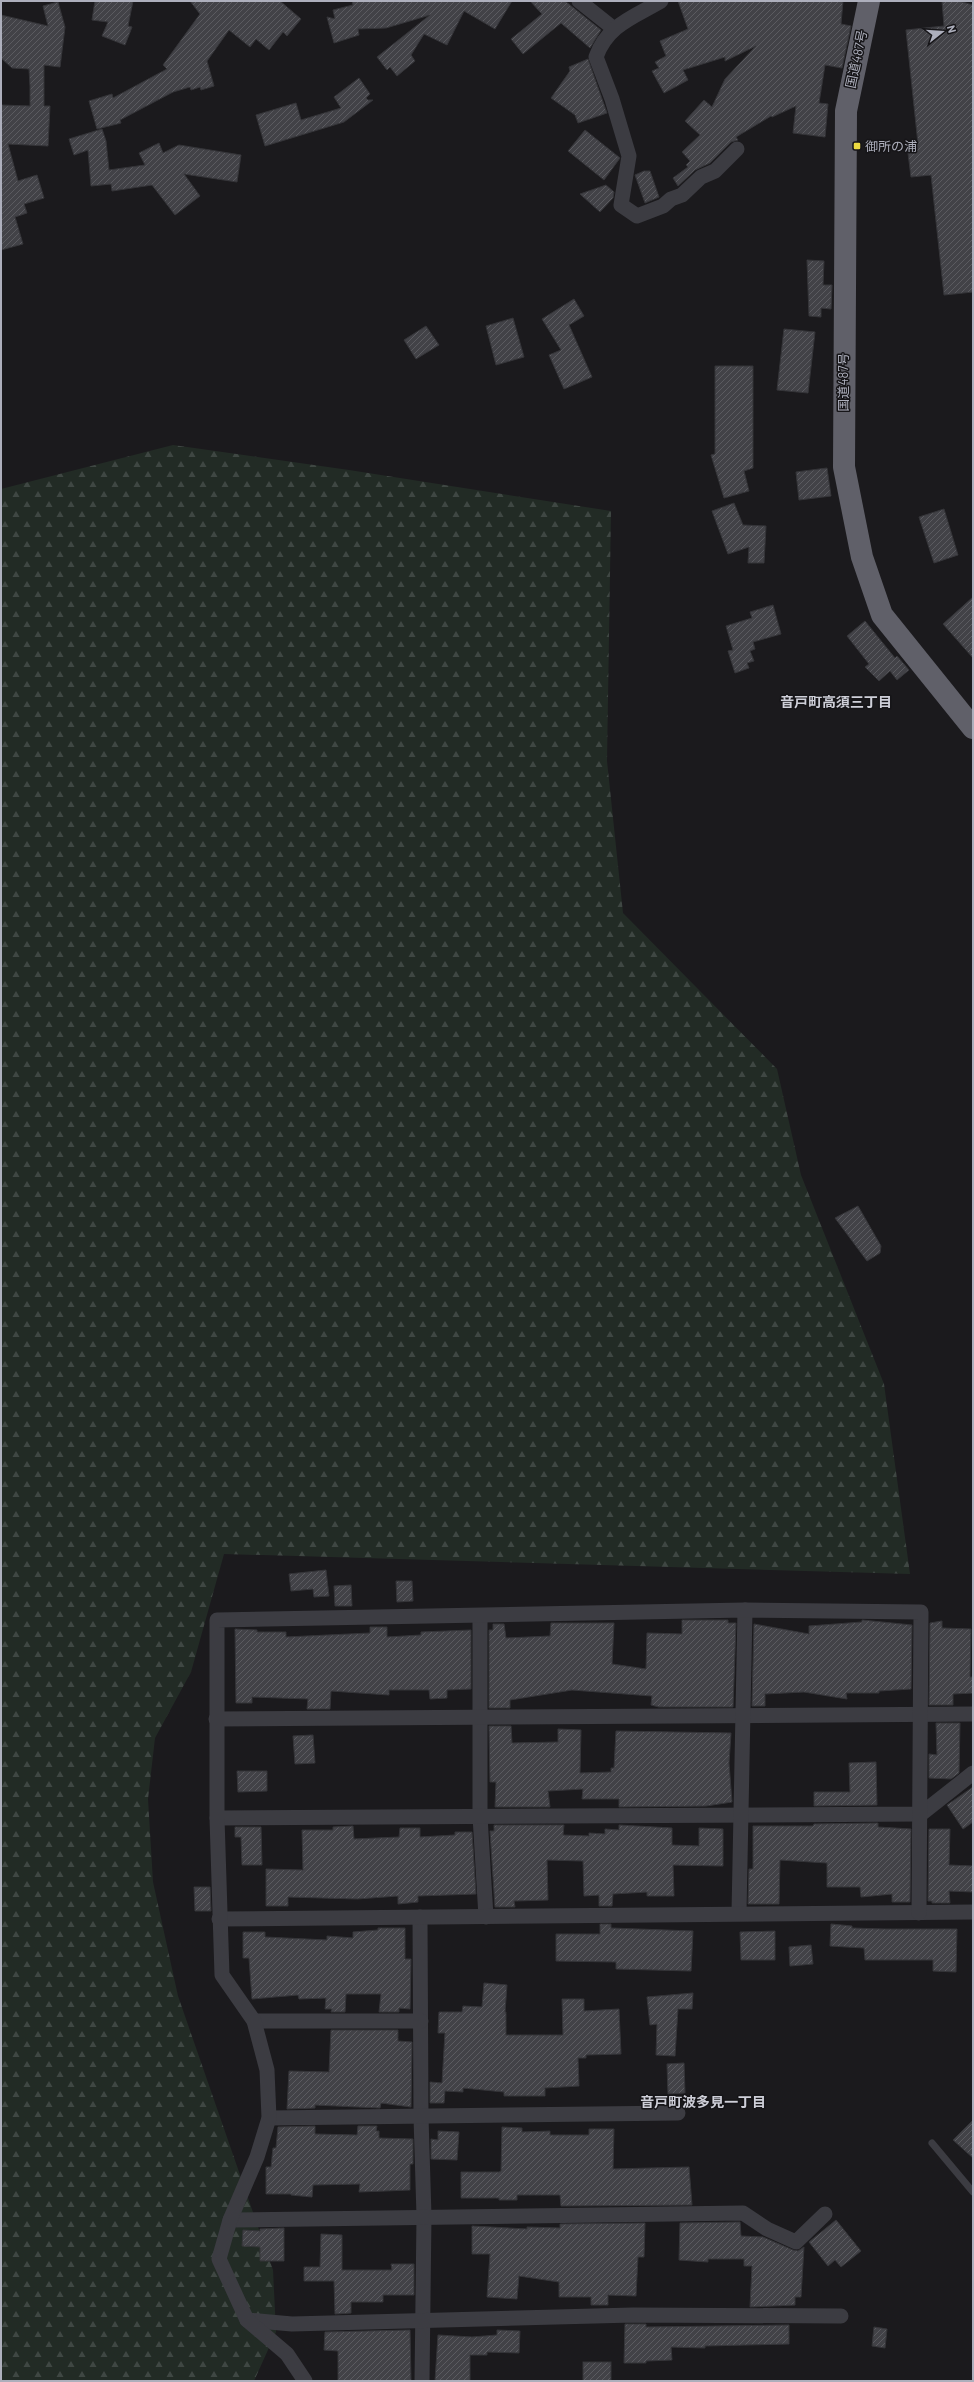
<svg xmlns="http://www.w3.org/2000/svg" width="974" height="2382" font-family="Barlow,'Noto Sans JP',sans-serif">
  <defs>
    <pattern id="forest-firs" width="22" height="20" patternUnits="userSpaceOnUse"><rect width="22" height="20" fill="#222b25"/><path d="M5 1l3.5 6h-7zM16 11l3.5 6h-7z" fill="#3f4743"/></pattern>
    <pattern id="building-hatch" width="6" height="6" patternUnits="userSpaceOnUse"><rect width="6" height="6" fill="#424247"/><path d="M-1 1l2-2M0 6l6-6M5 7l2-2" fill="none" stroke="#5b5b60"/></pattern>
  </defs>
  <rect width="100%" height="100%" fill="#1b1a1d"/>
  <polygon fill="url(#forest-firs)" points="173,445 349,470 611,511 607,761 623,913 777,1069 801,1175 884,1384 910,1574 224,1554 191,1672 155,1738 148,1799 153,1882 178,1996 273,2270 276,2332 254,2381 1,2381 1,489"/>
  <g fill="url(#building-hatch)" stroke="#353539">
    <polygon points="95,1 133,1 128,26 132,27 125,45 102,36 108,22 92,20"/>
    <polygon points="190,1 280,1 301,19 287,36 283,32 269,50 256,39 250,47 229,30 207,61 214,86 201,90 200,87 191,90 190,87 173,92 120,120 121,123 97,129 89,101 112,94 113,98 167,69 163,65 200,14"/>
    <polygon points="352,1 512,1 495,29 464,11 447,45 424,34 411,55 415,61 397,76 390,67 387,70 377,57 430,15 386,28 358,29 359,35 334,43 327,17 335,19 333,10 353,5"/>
    <polygon points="530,1 565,1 601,30 590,48 561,23 523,54 511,39 542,14"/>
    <polygon points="678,1 843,1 841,24 851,26 842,68 825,65 819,103 828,104 825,137 793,133 796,106 772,117 771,116 736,137 738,140 731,142 710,163 695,170 678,186 673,178 688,167 686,165 690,161 682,152 700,135 685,121 704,100 712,107 725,79 756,46 725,61 725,57 683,70 688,80 664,93 652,71 659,68 655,62 666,56 660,41 688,29"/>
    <polygon points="942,1 959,1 973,5 973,292 944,295 931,175 911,177 907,145 918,144 906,30 944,26"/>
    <polygon points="58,2 65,27 60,67 44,65 44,106 50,106 48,146 8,144 18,181 37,175 44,198 24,204 27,213 15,217 23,244 1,250 1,105 30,106 30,86 29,69 12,68 1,58 1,15 48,26 43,6"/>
    <polygon points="588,59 607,113 578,123 575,115 551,98 570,71 569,67"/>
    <polygon points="359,78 370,94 366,98 368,100 373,100 344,122 265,146 256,115 296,103 301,120 341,108 334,97"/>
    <polygon points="102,129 106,141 109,170 145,165 139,153 159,143 163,153 179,145 241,155 237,182 184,174 200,196 175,215 152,185 112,191 111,184 91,186 88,150 74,155 69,139"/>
    <polygon points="585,130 620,158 604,180 568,151"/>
    <polygon points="644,171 650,171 659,197 645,203 635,175"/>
    <polygon points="606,185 614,192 613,198 600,212 580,194"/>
    <polygon points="807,260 824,261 823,285 832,285 831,309 821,308 821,317 809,316"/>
    <polygon points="574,299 584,316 569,325 592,377 564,389 549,355 561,350 542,319"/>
    <polygon points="513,318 524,357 496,365 486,326"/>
    <polygon points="426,326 439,345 416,359 404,340"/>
    <polygon points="784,329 815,332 808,393 777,390"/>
    <polygon points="715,366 753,366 753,468 744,471 749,491 724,498 711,455 715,454"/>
    <polygon points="827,468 831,496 799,500 796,472"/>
    <polygon points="734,503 743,525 766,526 764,563 748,563 749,547 728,554 712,511"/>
    <polygon points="944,509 958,555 934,563 919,517"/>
    <polygon points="973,597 973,658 943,624"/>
    <polygon points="773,605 781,634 753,642 755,649 750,651 754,661 747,663 749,668 735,673 728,651 733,650 726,626 752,618 750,612"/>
    <polygon points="865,621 895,658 897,656 909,670 897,680 890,671 879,681 865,667 869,664 847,636"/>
    <polygon points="858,1206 881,1246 880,1253 867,1261 835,1218"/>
    <polygon points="326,1570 329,1596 314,1597 313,1589 291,1591 289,1574"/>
    <polygon points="396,1581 412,1581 413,1601 397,1602"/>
    <polygon points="351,1585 352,1606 335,1606 334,1586"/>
    <polygon points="682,1620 728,1620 728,1623 736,1623 733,1707 659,1707 651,1705 652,1696 572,1690 510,1700 510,1708 489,1708 489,1630 493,1630 493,1624 504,1624 506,1638 550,1636 551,1623 614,1623 612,1664 646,1669 647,1633 682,1634"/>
    <polygon points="862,1620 912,1625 911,1689 879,1691 879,1693 846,1693 847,1699 804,1692 765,1694 765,1706 752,1706 754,1624 809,1634 809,1626 862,1622"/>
    <polygon points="942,1621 942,1628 971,1629 970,1677 973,1677 973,1693 953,1694 953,1705 929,1705 930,1623"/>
    <polygon points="370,1627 387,1627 387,1637 421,1635 421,1632 471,1630 471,1689 447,1690 447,1698 430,1699 429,1690 389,1690 389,1695 331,1691 330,1709 307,1709 308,1699 252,1697 252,1703 236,1703 235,1629 257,1630 257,1632 286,1632 286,1637 370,1633"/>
    <polygon points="936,1723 960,1723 959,1773 951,1779 929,1778 929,1754 937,1755"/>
    <polygon points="489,1726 511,1726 512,1743 558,1742 558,1729 581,1730 580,1773 611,1772 611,1768 614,1768 616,1731 731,1733 729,1763 732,1802 706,1806 619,1807 619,1799 582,1799 583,1789 548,1791 550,1807 495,1807 496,1782 490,1782"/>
    <polygon points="313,1735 315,1763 295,1764 293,1736"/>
    <polygon points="876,1762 877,1805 814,1806 814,1792 850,1792 849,1763"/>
    <polygon points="237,1771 267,1771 267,1791 238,1792"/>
    <polygon points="973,1787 973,1822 963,1829 947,1805"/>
    <polygon points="878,1823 878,1827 911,1829 910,1902 892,1902 892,1894 861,1897 860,1887 827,1887 827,1863 780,1860 779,1904 748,1904 749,1869 753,1869 753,1826 813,1826 814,1824"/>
    <polygon points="494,1825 564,1825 563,1835 589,1836 589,1833 605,1834 605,1829 619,1830 619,1825 672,1828 672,1845 699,1846 699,1828 723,1829 723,1866 673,1865 674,1896 647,1896 647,1892 613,1894 612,1906 599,1906 599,1895 584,1896 583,1861 547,1860 548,1900 514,1901 515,1907 495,1907 490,1831 494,1831"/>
    <polygon points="353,1826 354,1839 399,1837 400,1828 420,1828 420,1837 455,1835 455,1832 472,1832 476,1894 418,1896 418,1902 398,1904 398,1896 357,1899 288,1897 288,1906 266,1906 266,1869 303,1870 302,1830 333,1830 333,1827"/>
    <polygon points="235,1827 261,1827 262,1865 242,1865 241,1837 235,1837"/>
    <polygon points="929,1829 950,1829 949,1865 973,1866 973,1892 949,1891 950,1903 932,1903 932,1901 928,1901"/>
    <polygon points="194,1887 210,1887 211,1911 195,1911"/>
    <polygon points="600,1924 611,1924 611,1928 693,1931 691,1971 616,1969 616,1962 556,1961 556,1934 600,1934"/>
    <polygon points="831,1924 852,1926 852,1928 884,1929 957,1929 956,1972 933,1971 933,1960 865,1960 864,1948 830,1946"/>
    <polygon points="378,1928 405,1928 405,1959 411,1959 410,2009 399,2008 399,2012 379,2012 381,1994 346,1994 345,2012 331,2012 332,2009 325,2009 326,1998 299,1999 298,1995 252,1999 249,1958 243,1958 243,1932 265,1932 265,1937 327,1940 327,1936 353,1938 353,1932 378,1930"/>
    <polygon points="775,1931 775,1960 741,1960 740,1932"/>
    <polygon points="811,1945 813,1964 790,1966 789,1947"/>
    <polygon points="484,1983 507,1985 505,2012 506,2012 506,2035 563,2035 562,1999 584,1999 584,2011 619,2009 621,2054 586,2055 586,2058 578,2058 579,2086 545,2088 545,2096 504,2096 504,2092 463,2088 463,2092 445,2091 444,2103 430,2103 430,2082 442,2083 445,2033 438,2033 439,2012 462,2012 463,2006 482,2007"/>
    <polygon points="693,1993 692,2009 678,2009 675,2056 656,2055 657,2024 650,2025 647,1997"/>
    <polygon points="331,2030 398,2030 398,2041 412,2042 411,2107 381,2103 380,2108 315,2105 315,2108 287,2109 289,2071 329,2072"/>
    <polygon points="684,2063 685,2093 668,2094 667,2064"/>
    <polygon points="973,2120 973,2158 953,2140"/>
    <polygon points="315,2126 315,2134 357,2135 358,2126 377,2126 376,2131 379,2131 379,2138 413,2139 413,2164 410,2164 410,2190 359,2192 360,2184 313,2185 312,2197 291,2195 291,2194 266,2194 266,2167 271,2167 273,2148 276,2148 278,2127"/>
    <polygon points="502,2127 522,2128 522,2132 550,2131 550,2135 589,2135 589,2129 614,2129 613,2169 689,2167 692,2205 561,2206 560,2195 517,2195 517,2200 499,2200 499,2198 461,2198 461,2172 499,2172 501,2171"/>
    <polygon points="438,2131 459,2132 457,2160 431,2159 431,2139 438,2140"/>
    <polygon points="836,2220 861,2251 841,2267 835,2260 828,2266 809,2242"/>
    <polygon points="740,2222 741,2236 763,2237 793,2250 798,2251 804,2247 801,2297 795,2297 795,2305 750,2307 752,2266 744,2266 744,2259 708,2259 708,2262 679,2260 680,2223"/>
    <polygon points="645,2223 644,2257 638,2257 636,2296 608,2295 608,2305 591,2305 591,2297 559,2297 559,2282 519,2276 517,2299 487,2297 490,2254 472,2254 472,2226 527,2229 527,2227 560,2228 560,2224"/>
    <polygon points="284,2228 284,2261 260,2261 260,2247 242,2246 243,2230 260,2231 260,2229"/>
    <polygon points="321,2234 342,2235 342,2270 392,2270 391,2264 414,2264 414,2295 383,2295 383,2302 351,2302 351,2313 335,2314 334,2281 304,2281 304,2267 320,2267"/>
    <polygon points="625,2324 646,2324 646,2327 789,2325 789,2344 705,2346 705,2348 671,2347 672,2360 646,2361 646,2363 624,2363"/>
    <polygon points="874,2327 887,2329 885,2348 872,2346"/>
    <polygon points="410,2330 411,2381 338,2381 338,2351 324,2350 325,2332"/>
    <polygon points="497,2330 520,2331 519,2353 487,2352 487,2355 470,2355 470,2381 435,2381 438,2335 472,2337 497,2335"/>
    <rect x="583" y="2362" width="28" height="19"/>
  </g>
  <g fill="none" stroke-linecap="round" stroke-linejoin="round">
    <polyline stroke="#3c3c42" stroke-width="7" points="932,2143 973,2192"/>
    <g stroke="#3c3c42" stroke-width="15">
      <polyline points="579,1 613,28"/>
      <path d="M661,1C634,17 607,25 596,57L612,99L629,156L621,205L637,216L663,206L671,199L682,195L701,177L715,171L737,149"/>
      <polyline points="480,1616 480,1816 486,1917"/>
      <polyline points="216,1719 973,1714"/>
      <polyline points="217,1818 921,1814 973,1773"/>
      <polyline points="739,1913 745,1610"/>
      <polyline points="420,1917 421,2117 424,2216 422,2381"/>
      <polyline points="219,1919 973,1912"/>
      <polyline points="254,2021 421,2021"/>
      <polyline points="269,2118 678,2113"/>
      <polyline points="230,2220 743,2213 767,2229 796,2242 825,2214"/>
      <polyline points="247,2320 292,2324 633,2315 841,2316"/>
      <polyline points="305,2381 287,2354 247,2320 219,2259 230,2220 257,2157 269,2118 267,2070 254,2021 222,1975 217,1818 217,1620 745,1610 921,1612 919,1913"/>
    </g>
    <polyline stroke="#606069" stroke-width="22" points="869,1 846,111 844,467 862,557 882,615 973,728"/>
  </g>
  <rect fill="#eddb42" stroke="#161518" stroke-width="1.5" x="853" y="142" width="8" height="8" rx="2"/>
  <g text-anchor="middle" stroke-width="3" stroke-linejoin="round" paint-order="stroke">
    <g font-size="13" fill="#adafbc" stroke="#161518">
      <text transform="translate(856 59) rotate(-78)" y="5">国道487号</text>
      <text transform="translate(843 382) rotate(-90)" y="5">国道487号</text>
    </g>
    <g font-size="13" fill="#adafbc" stroke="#161518" text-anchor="start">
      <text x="865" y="151">御所の浦</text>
    </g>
    <g font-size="14" font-weight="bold" fill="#cecfd8" stroke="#161518">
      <text x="836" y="707">音戸町高須三丁目</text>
      <text x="703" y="2107">音戸町波多見一丁目</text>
    </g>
  </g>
  <rect width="974" height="2382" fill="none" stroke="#adafbc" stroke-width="4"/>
  <g transform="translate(942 32) rotate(73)" stroke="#161518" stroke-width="3" paint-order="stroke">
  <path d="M0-3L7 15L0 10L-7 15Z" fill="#adafbc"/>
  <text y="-6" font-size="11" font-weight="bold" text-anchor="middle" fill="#adafbc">N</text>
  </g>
</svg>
